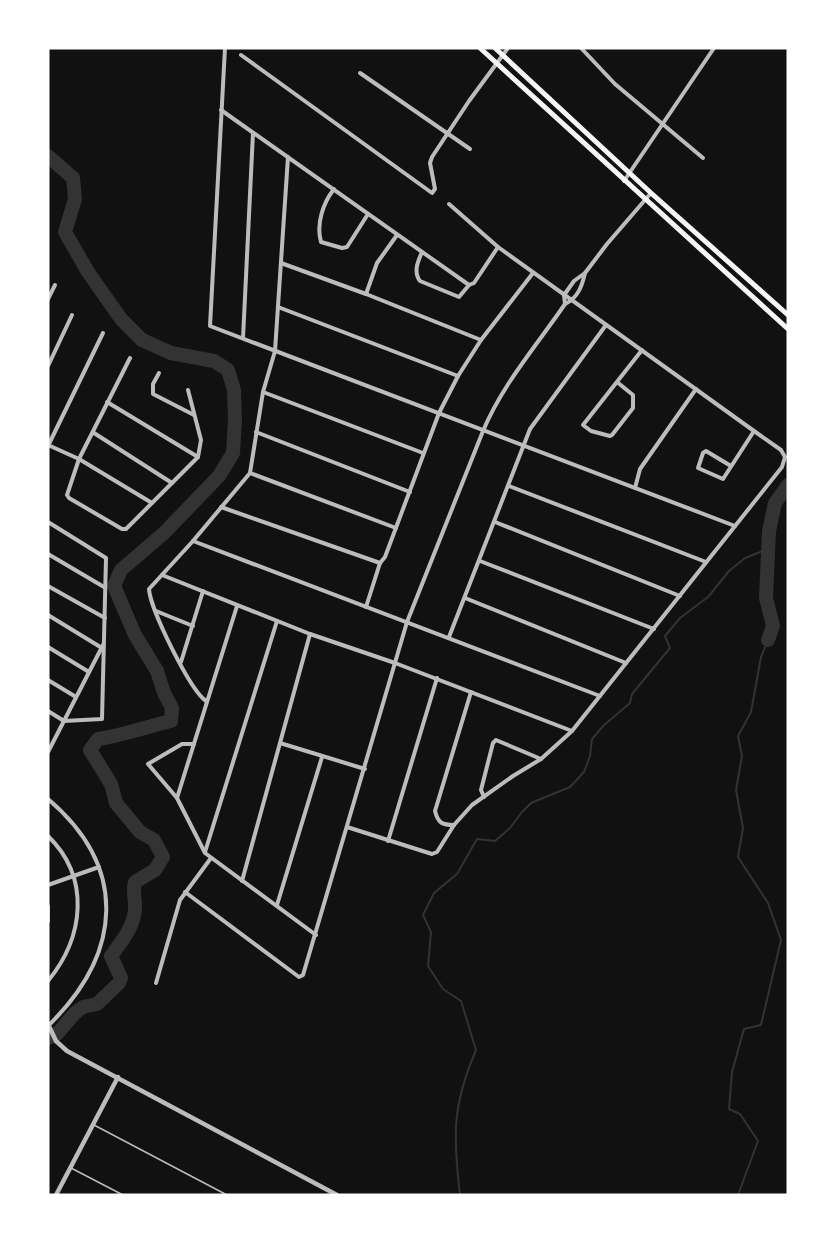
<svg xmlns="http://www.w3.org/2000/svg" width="836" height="1243" font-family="'Titillium Web',sans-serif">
  <rect width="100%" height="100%" fill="#111"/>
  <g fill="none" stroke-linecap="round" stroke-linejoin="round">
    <g stroke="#333" stroke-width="2">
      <path d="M460,1195C453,1136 452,1106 476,1050L461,1001L443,989L428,966L431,932L423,915L434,893L457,874L477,839L495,841L510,828L522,812L531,803L570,787L584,772L590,756L592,739L603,726L630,703L632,694L670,648L665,636L680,618L708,597L729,571L745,558L768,549"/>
      <polyline points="738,1195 758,1141 740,1114 729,1109 732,1072 744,1029 761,1025 781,940 768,903 738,857 743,828 736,790 742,756 738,736 751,712 761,657 768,640"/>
    </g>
    <g stroke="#333" stroke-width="14">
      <path d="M48,156L73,178L75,199L65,232L88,272L121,319L142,340L171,353L214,361L228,370L234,390L235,420L233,453L219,476L164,533L121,570L114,586L135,635L157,671L164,693L172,708L171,721C146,727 123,735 98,739L90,750L111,784L116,803L140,832L154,840L163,857L155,870L135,882C132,892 136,900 135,910C133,928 122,941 111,956L121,978L119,983L97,1004L83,1007L75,1013L57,1034L48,1038"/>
      <polyline points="768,640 773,626 766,598 769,531 775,503 788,485"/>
    </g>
    <g stroke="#bcbcbc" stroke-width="1.5">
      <polyline points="94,1125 227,1195"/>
      <polyline points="71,1168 123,1195"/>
    </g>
    <g stroke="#bcbcbc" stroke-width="4">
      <polyline points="225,48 210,326 735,526"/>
      <polyline points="581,48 615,84 703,158"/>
      <polyline points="241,55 432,193 435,189 430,163 432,157 469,101 508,48"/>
      <polyline points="360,73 470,149"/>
      <polyline points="221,110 469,285 474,283 498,247"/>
      <polyline points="624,181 714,48"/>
      <path d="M334,189C323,203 316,224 321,242L342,248L347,247L368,214"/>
      <path d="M422,252C418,261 413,272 420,281L459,297L469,285"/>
      <polyline points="281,263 366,294 481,340"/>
      <polyline points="366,294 377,263 397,235"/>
      <polyline points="48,299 55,285"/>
      <polyline points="565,304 564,295 574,281 585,273 607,244 651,193"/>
      <polyline points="278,307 458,376"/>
      <polyline points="243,338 253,133"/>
      <polyline points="48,366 72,315"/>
      <polyline points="159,373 153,384 153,394 194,415"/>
      <polyline points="617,382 633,395 633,408 612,435 610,436 591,431 583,425 642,350"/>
      <polyline points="263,392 423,453"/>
      <polyline points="107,402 198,457"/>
      <polyline points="256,432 410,492"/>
      <polyline points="94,433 172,483 126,529 122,529 69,498 67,495 79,459 130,358"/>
      <polyline points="48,445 79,459 152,503"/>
      <polyline points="48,446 103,333"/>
      <polyline points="731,466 706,451 703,453 698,468 723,479 754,431"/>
      <polyline points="250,473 396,528"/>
      <polyline points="172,483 198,457 201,440 188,390"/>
      <polyline points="509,486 706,562"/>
      <polyline points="635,488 640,469 696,389"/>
      <polyline points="221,507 380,563"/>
      <polyline points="48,522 106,558 102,719 64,721 48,711"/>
      <polyline points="495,522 680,596"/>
      <polyline points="193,541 600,696"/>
      <polyline points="48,554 104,587"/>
      <polyline points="480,561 654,629"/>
      <polyline points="162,575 310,634 395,663 572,731"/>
      <polyline points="48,586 105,618"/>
      <polyline points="465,598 626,663"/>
      <polyline points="366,607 380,563 385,557 439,413 458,376 481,340 533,273"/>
      <polyline points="156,611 193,626"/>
      <polyline points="48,615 102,648"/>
      <polyline points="449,637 530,429 606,325"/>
      <polyline points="48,647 89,672"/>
      <polyline points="181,662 203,591"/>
      <polyline points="48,680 76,697"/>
      <path d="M206,701C190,690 150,609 149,589L193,541L250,473L263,392L275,351L288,157"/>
      <polyline points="280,743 365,769"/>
      <polyline points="194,744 182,744 148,764 177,798 205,853 316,935"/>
      <polyline points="48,752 103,645"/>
      <polyline points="484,797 481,790 493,743 496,740 541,759"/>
      <polyline points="177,798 237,606"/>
      <path d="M48,799C129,868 122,953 49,1025"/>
      <path d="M454,825C442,825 438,823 435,811L471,692"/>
      <polyline points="347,827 432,854 437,852 454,825 472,805 513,776 541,759 572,731 782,467 785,457 781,450 754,431 498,247 449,204"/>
      <path d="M48,836C91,878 84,937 48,981"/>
      <polyline points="388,841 437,678"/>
      <polyline points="205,852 277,621"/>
      <polyline points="242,881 310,634"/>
      <polyline points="48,885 99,867"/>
      <path d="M185,892L299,977L303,975L407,622L483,431C502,385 537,345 565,304C578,298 582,286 585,273"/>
      <polyline points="277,905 322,757"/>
      <polyline points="48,906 48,921"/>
      <polyline points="156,983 180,900 211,858"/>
    </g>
    <g stroke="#bcbcbc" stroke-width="4.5">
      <polyline points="48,1024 56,1041 67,1051 337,1195"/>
      <polyline points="56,1195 118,1077"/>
    </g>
    <g stroke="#f5f5f5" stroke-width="5">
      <polyline points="480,48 788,329"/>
      <polyline points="495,48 651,193 788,315"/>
    </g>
  </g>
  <rect width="836" height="1243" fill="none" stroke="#ffffff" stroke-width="99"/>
</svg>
